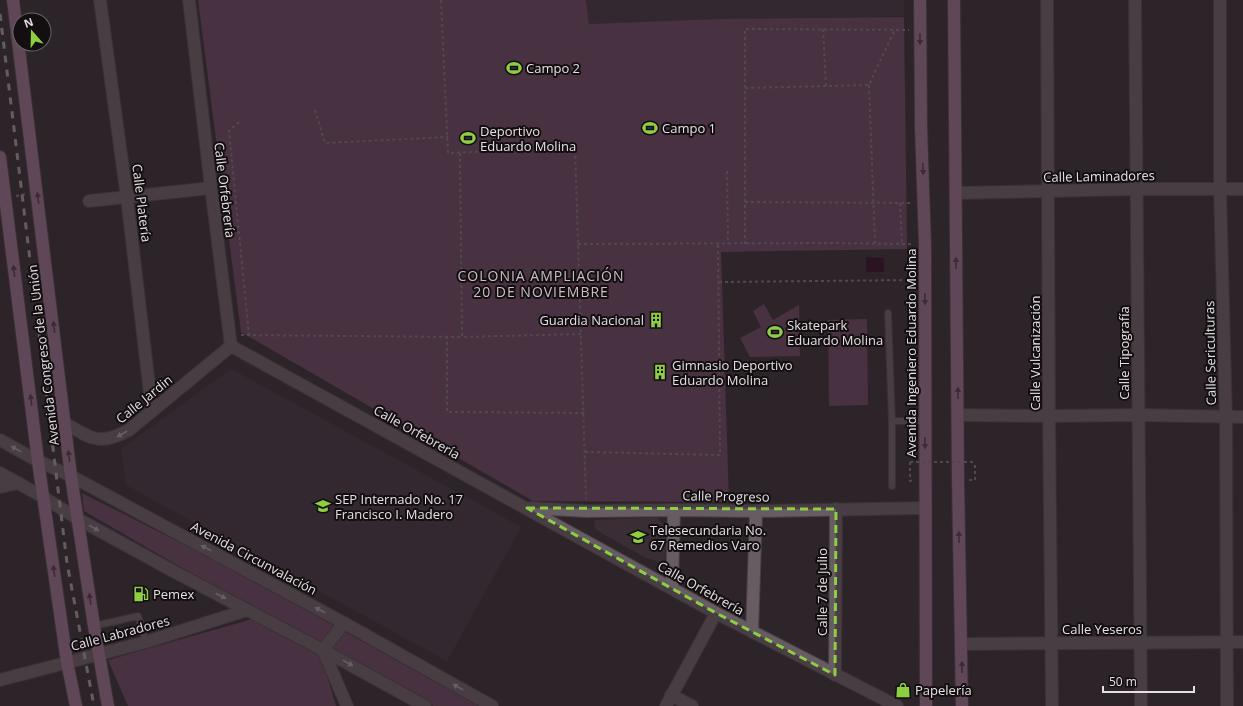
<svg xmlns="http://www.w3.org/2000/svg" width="1243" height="706" font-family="'Open Sans',sans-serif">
  <rect width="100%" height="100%" fill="#2d252a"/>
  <g fill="#3a2d35">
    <polygon points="586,0 904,0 904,16 754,19 589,24"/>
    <polygon points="231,369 521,527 447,661 126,485 121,449"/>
    <polygon points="640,518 658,518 663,525 666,532 665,559 660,562 646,558 596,530 594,523 595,520"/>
  </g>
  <g fill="#69415b">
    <polygon points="198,0 586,0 589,24 719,19 904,17 907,249 721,252 729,502 533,501 241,332"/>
    <polygon points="764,304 773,320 799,305 800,356 750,357 740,338 761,327 753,311"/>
    <polygon points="867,319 868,405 829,406 828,320"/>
    <polygon points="82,493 227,566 479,706 434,706 318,645 336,706 128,706 108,660 267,615 215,587 84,511"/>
  </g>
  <polygon fill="#27001c" points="866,257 884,258 884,272 866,272"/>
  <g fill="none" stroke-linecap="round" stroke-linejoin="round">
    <g stroke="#474044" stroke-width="8">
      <g id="lane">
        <polyline points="888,313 892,421 925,421"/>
        <polyline points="892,486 892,421"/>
        <polyline points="94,626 138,616 146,642"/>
      </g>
    </g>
    <g stroke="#474044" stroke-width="14">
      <g id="street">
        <polyline points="100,0 127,198 152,411"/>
        <polyline points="189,0 211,188 231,346"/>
        <polyline points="1047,0 1049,416 1052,706"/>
        <polyline points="1135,0 1141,706"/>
        <polyline points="1220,0 1220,190 1226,417 1227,706"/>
        <polyline points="956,193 1137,189 1243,189"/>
        <polyline points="89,201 211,188"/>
        <polyline points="231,346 716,613 897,706"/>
        <polyline points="958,415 1049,416 1138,415 1243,417"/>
        <path d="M65,423C91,439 100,446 129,430L231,346"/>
        <polyline points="0,487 18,483"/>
        <polyline points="531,508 587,511 674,510 756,511 925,508"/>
        <polyline points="672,588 674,510"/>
        <polyline points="344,623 323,650 347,706"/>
        <polyline points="752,632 756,511"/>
        <polyline points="961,644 1243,642"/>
        <polyline points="835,675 836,509"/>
        <polyline points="0,680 146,642 247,610"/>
        <polyline points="671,695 692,706"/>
        <polyline points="666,706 716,613"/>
      </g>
    </g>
    <g stroke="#474044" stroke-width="14">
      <g id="secondary">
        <polyline points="0,440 38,461 71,476 344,623 492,706"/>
        <polyline points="0,473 43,497 78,519 173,571 323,650 425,706"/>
      </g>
    </g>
    <g stroke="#474044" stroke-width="14">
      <g id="primary">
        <polyline points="13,0 71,476 94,626 108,706"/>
        <polyline points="920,0 921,127 925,245 926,706"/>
        <polyline points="954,0 958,479 962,706"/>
        <polyline points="0,157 38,461 67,662 76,706"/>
      </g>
    </g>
    <g stroke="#7b7478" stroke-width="2" stroke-dasharray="3 3" stroke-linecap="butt">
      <polyline points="441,0 448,153 575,148 586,499"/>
      <polyline points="823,29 826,86"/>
      <polyline points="869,85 875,243"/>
      <polyline points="745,88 869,85 895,29"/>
      <polyline points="315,110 325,143 448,137"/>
      <polyline points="239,122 229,131 249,335"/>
      <polyline points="460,153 462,337 581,334"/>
      <polyline points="727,171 728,244"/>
      <polyline points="16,196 26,194"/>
      <polyline points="745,202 912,203"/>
      <polyline points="900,203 902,244"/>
      <polyline points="578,244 829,243 913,244"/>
      <polyline points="745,244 745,29 909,30"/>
      <polyline points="719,282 913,280"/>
      <polyline points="241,335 462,337"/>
      <polyline points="447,336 447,412 584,413"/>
      <polyline points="585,452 720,455 718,244"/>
      <polyline points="910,462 910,481 914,480"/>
      <polyline points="969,480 975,480 975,462"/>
    </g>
    <use href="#lane" stroke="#665c62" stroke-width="6"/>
    <use href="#street" stroke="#665c62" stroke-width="12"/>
    <use href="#secondary" stroke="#665c62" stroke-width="12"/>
    <use href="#primary" stroke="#9d718e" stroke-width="12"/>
    <polyline stroke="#a69fa4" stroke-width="3" stroke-dasharray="7 7" stroke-linecap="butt" points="0,14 67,563 94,706"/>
    <polyline stroke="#7b7478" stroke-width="2" stroke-dasharray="3 3" stroke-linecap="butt" points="910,462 975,462"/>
  </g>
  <defs><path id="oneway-solid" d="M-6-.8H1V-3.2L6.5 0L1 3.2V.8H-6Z"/></defs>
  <g fill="#4a3643">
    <use href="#oneway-solid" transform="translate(920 39) rotate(89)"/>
    <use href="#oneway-solid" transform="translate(923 169) rotate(88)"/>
    <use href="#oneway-solid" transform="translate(38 198) rotate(-97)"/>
    <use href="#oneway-solid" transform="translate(956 263) rotate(-91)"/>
    <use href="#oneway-solid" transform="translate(14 271) rotate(-97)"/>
    <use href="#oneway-solid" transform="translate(925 299) rotate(90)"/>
    <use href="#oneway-solid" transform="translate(54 327) rotate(-97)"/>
    <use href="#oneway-solid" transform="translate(958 393) rotate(-91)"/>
    <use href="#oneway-solid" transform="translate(31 400) rotate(-97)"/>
    <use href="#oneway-solid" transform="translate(925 443) rotate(90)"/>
    <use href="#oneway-solid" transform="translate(69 456) rotate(-97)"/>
    <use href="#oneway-solid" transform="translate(959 537) rotate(-91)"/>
    <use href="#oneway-solid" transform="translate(54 571) rotate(-98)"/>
    <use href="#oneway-solid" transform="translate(90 599) rotate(-99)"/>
    <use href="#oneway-solid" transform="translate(962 667) rotate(-90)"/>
  </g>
  <g fill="#aca4a9">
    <use href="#oneway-solid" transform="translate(122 434) rotate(151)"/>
    <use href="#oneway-solid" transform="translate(16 449) rotate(-151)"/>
    <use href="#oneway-solid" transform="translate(94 528) rotate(29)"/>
    <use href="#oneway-solid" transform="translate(206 548) rotate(-152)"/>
    <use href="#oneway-solid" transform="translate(221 596) rotate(28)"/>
    <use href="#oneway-solid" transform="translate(320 610) rotate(-152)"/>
    <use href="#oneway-solid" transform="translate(348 663) rotate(29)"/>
    <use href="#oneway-solid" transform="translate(458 687) rotate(-151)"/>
  </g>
  <path d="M0 0H1243V706H0ZM527,508L836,509L835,675L716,613Z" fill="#2d252a" fill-opacity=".55" fill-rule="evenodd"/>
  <path fill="none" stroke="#8ece43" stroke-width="3" stroke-dasharray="8 5" stroke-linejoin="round" d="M527,508L836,509L835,675L716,613Z"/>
  <defs>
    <g id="stadium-bare" transform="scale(1.2)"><path d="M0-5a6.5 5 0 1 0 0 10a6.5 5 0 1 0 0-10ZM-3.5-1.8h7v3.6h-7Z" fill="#8ece43" stroke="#130f11" stroke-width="2.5" paint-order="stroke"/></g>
    <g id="building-bare" transform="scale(1.2)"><path d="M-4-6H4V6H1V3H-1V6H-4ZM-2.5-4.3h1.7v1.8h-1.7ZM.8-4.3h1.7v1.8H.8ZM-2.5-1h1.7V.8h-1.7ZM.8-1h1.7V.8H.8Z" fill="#8ece43" stroke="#130f11" stroke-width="2.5" paint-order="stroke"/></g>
    <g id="school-bare" transform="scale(1.2)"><path d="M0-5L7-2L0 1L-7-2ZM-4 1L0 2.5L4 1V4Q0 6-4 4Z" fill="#8ece43" stroke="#130f11" stroke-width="2.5" paint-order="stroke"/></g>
    <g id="fuel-bare" transform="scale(1.2)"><path d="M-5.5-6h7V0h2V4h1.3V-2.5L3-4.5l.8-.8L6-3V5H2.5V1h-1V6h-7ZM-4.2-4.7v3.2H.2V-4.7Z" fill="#8ece43" stroke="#130f11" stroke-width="2.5" paint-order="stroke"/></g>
    <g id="shop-bare" transform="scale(1.2)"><path d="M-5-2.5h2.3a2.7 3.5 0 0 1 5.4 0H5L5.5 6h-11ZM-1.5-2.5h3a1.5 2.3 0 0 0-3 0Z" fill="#8ece43" stroke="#130f11" stroke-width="2.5" paint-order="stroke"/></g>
  </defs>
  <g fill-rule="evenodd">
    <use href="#stadium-bare" x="514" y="68"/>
    <use href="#stadium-bare" x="650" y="128"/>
    <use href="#stadium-bare" x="468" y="138"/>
    <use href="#building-bare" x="656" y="320"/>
    <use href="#stadium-bare" x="775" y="332"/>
    <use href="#building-bare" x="660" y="372"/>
    <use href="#school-bare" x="323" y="506"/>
    <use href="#school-bare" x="638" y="537"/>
    <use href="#fuel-bare" x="141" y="594"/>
    <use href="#shop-bare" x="903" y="690"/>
  </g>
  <g text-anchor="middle" stroke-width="4" stroke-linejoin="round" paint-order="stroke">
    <g font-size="13" fill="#e5dfe3" stroke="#130f11" text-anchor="start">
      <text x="526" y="73">Campo 2</text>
      <text x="662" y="133">Campo 1</text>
      <text x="480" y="136">Deportivo<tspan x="480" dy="15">Eduardo Molina</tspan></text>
      <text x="644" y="325" text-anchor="end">Guardia Nacional</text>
      <text x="787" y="330">Skatepark<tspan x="787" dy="15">Eduardo Molina</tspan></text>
      <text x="672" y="370">Gimnasio Deportivo<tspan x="672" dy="15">Eduardo Molina</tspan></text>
      <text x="335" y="504">SEP Internado No. 17<tspan x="335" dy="15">Francisco I. Madero</tspan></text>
      <text x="650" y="535">Telesecundaria No.<tspan x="650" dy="15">67 Remedios Varo</tspan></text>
      <text x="153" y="599">Pemex</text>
      <text x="915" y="695">Papelería</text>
    </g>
    <g font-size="13" fill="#e5dfe3" stroke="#130f11">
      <text transform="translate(1099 176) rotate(-1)" y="5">Calle Laminadores</text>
      <text transform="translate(225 190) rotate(83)" y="5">Calle Orfebrería</text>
      <text transform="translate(142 203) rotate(83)" y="5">Calle Platería</text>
      <text transform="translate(911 353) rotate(-90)" y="5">Avenida Ingeniero Eduardo Molina</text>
      <text transform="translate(1035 353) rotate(-90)" y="5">Calle Vulcanización</text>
      <text transform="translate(1124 353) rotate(-90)" y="5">Calle Tipografía</text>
      <text transform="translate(1210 353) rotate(-91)" y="5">Calle Sericulturas</text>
      <text transform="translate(43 355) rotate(-97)" y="5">Avenida Congreso de la Unión</text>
      <text transform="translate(144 399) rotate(-39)" y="5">Calle Jardin</text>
      <text transform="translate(417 432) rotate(29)" y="5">Calle Orfebrería</text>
      <text transform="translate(726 496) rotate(1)" y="5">Calle Progreso</text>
      <text transform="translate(254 558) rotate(28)" y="5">Avenida Circunvalación</text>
      <text transform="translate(701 588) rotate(29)" y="5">Calle Orfebrería</text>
      <text transform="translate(822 592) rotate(-90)" y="5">Calle 7 de Julio</text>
      <text x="1102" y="634">Calle Yeseros</text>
      <text transform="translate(120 633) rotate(-15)" y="5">Calle Labradores</text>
    </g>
    <g font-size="14" letter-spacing="1" fill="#c8bec4" stroke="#130f11">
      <text x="541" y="281">COLONIA AMPLIACIÓN<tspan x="541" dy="16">20 DE NOVIEMBRE</tspan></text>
    </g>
  </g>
  <g transform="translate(32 32) rotate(340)"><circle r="19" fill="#130f11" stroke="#676265"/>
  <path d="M0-3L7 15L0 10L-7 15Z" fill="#8ece43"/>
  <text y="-6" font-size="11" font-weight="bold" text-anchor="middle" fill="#e5dfe3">N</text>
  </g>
  <path d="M1103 686v6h91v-6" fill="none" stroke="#e5dfe3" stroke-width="2"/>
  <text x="1109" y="686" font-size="12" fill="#e5dfe3" stroke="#130f11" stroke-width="3" paint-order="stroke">50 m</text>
</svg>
